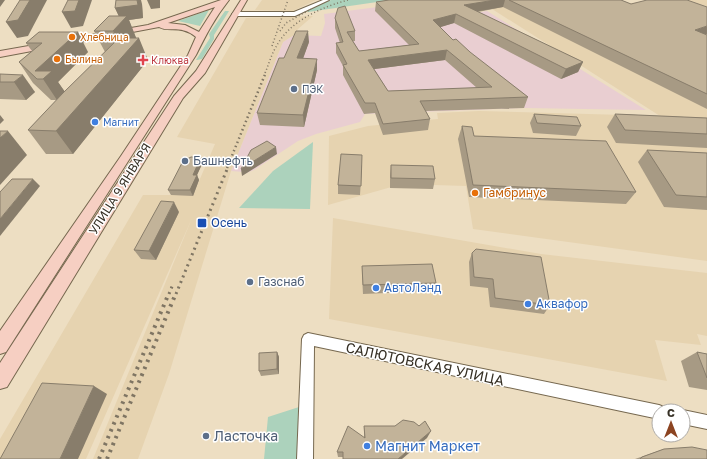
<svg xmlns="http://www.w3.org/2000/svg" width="707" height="459" font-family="'Golos Text',sans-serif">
  <rect width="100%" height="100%" fill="#eddec2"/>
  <path fill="#e9ced1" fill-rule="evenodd" d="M393,5L436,20L487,11L646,110L524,108L365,114L360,122L316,134L298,141L254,170L244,174V172L231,171L283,42L294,35L321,36L325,23L324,14ZM447,59L378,68L372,60Z"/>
  <g fill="#e6d3b0">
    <polygon points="262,0 316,0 293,11 255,10"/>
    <polygon points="478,0 605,0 618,4 671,0 707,0 707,261 473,229 466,186 402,184 328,205 329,136 368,126 438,119 437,113 479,111 660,116"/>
    <polygon points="313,16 298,29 294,35 283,42 231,171 169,374 138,459 93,459 192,218 86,459 0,459 0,439 143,195 193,195 215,144 177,137 246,18"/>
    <polygon points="333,218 541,254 707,273 707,336 697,334 701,345 655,340 667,381 329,319"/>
  </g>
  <g fill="#acd2bc">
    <polygon points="331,0 391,0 308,12 306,10"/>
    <polygon points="209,10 200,26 178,21"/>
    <polygon points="225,11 229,11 214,35 214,39 202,59 197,60 196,60 210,38 209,34"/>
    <polygon points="313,142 310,209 239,208 273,171"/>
    <polygon points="299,407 297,459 264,459 268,417"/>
  </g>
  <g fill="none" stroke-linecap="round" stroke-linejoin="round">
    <g stroke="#76684f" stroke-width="2">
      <g id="street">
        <polygon points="323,0 329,0 295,16 235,16 232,14 235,12 294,12"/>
        <polygon points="308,333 659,405 664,407 666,411 659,411 659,419 314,346 313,459 297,459 302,339 304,335"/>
        <polygon points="683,410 707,415 707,429 683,424 683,411 680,411"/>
      </g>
    </g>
    <g stroke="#76684f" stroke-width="2">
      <g id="secondary">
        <path d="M221,0H229C214,19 207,33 196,55L6,352L0,354V331L121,156L188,55L196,37C180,24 169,33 159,27L0,57V51L148,25ZM215,7L199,32L185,25L168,23Z"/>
        <polygon points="241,0 247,0 205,73 183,98 7,387 0,389 0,363 174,96 196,71"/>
      </g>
    </g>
    <use href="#street" fill="#fff" fill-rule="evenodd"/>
    <use href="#secondary" fill="#f6cfc2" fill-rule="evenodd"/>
    <g stroke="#7f7563" stroke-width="1.5" stroke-dasharray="1 2.5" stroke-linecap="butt">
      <polyline points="280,31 286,23 311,9"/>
      <polyline points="272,46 288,0"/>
      <path d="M265,73C269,64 271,55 276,47C289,21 322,7 348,0"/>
    </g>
    <polyline stroke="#7f7563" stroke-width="2.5" stroke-dasharray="1.5 3" stroke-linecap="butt" points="227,168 266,72"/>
    <g stroke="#7f7563" stroke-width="3" stroke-dasharray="2 4" stroke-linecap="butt">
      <polyline points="169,294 173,284"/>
      <polyline points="176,294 228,167"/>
    </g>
    <g stroke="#7f7563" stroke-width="4" stroke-dasharray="2.5 5" stroke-linecap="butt">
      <polyline points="99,459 169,293"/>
      <polyline points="107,459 176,293"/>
    </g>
  </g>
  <g fill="#a79a84" fill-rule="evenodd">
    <path d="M389,0H621L707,35V109L503,7L478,12L583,62L578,72L561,79L454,23L440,27L453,40L528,97L524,108L426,111L430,119L428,130L383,135L375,113L364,114L343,75V66L336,53V43H340L335,28V18L355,31V41H353L359,51L409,45L375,11L376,2ZM445,60L477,88L388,91L374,69Z"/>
    <polygon points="142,4 143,18 129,20 136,38 148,60 73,154 46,154 28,130 57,100 51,100 33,83 19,62 32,51 26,43 39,32 88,52 58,82 65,92 105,52 94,31 119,16 115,8"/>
    <polygon points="309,42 303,58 317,70 304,127 260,125 257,113 284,58"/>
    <polygon points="0,74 35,92 26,100 0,99"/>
    <polygon points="534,114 581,126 576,136 533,133 530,123"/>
    <polygon points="615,114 707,118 707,148 616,143 607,127"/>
    <polygon points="462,126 474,136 636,192 626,204 469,197 458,139"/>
    <polygon points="647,150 707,153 707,210 664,207 638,162"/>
    <polygon points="203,162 197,175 199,180 193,196 171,195 168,190"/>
    <polygon points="362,165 360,195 338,194 338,185"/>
    <polygon points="391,165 435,179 433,189 390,188 390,175"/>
    <polygon points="179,212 156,260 141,259 134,250"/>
    <polygon points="472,253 550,305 544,314 490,307 488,288 470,286 469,262"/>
    <polygon points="362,266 436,283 433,291 363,294 362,275"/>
    <polygon points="277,352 279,357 279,374 261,376 259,371"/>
    <polygon points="697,352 707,354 707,390 689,387 681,361"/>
    <polygon points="364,426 427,438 343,457 338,457 337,452 364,437"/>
    <polygon points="664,449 707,459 635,459"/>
  </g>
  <g fill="#887d6b">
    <polygon points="0,0 5,0 0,7"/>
    <polygon points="30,0 47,0 28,36 17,38 6,22"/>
    <polygon points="79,0 92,0 83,26 71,28 62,12"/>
    <polygon points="137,0 141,0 142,4 143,18 129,20 137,40 139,38 148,60 73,154 56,131 124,55 113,31 121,21 115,8"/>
    <polygon points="147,0 160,0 160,8 151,9"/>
    <polygon points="495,0 505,0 503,7 462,14 464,5"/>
    <polygon points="456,14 454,23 431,30 433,20"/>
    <polygon points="707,26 707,34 689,40 695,30"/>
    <polygon points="308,31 309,42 299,70 297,58"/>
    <polygon points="78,32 88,52 58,82 65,92 57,100 43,79 35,71"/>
    <polygon points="447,50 445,60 367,70 368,60"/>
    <polygon points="317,59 317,70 304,127 303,115"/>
    <polygon points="583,62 578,72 561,79 566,69"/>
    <polygon points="23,75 35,92 26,100 14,82"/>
    <polygon points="0,115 4,120 0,124"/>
    <polygon points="8,131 27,155 0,185 0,138"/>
    <polygon points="276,147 277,154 242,176 241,169"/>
    <polygon points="201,157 203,162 197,175 199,180 193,196 190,190 193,175"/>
    <polygon points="33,179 40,186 0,236 0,219"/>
    <polygon points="174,202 179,212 156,260 149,251"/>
    <polygon points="277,352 279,357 279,374 277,369"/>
    <polygon points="94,386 107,394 78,459 60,459"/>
    <polygon points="431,431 427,438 402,459 398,459"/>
  </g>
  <g fill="#c2b399" stroke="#887d6b" fill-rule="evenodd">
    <polygon points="20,0 30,0 18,20 6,22"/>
    <polygon points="68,0 79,0 75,11 62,12"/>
    <polygon points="116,0 137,0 138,5 115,8"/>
    <path d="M389,0H495L464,5L583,62L566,69L456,14L433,20L453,40L456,39L470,52L528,97L420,101L430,119L383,124L375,103H365L343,65L347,64L336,43L343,42L335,18L338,8L345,6L355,31L347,32L359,51L419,44L376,2ZM447,50L492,87L388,91L368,60Z"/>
    <polygon points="509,0 621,0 631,4 647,0 687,0 707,7 707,26 695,30 707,35 707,94"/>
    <polygon points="109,16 127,16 113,31 94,31"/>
    <polygon points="296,31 308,31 297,58 317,59 303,115 257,113 279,58 284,58"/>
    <polygon points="39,32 78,32 35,71 52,71 43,79 37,79 19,62 42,43 26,43"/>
    <polygon points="119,38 139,38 56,131 28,130 63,93"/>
    <polygon points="0,74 23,75 14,82 0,82"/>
    <polygon points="534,114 577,117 581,126 537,123"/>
    <polygon points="615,114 707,118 707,134 625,130"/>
    <polygon points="462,126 472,127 474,136 606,141 636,192 473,185"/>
    <polygon points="0,131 8,131 0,138"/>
    <polygon points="267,141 276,147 241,169 251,150"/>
    <polygon points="647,150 707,153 707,197 676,195"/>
    <polygon points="341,154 362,155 361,186 338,185"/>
    <polygon points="191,157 201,157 193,175 197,175 190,190 168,190 183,161"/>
    <polygon points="391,165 433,166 435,179 391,178"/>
    <polygon points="12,179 33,179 0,219 0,192"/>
    <polygon points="161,201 174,202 149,251 134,250"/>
    <polygon points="476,249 541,257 550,305 495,298 493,279 474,277 472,253"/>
    <polygon points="432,264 436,283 363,285 362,266"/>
    <polygon points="277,352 277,369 259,371 259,353"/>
    <polygon points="697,352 707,354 707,378"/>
    <polygon points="42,383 94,386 60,459 0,459"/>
    <polygon points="403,420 414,422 419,426 425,421 431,431 398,459 343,459 343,452 337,452 348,426 365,438 364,426 395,426"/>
    <polygon points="692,447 707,450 707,459 640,459 642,457 664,449"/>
  </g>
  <g fill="#e8710a" stroke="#fff" stroke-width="1.5">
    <circle cx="72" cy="37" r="4"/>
    <circle cx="57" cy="59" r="4"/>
    <circle cx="475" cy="193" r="4"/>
  </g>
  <path fill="#e0444e" stroke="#fff" stroke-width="1.5" d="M141 54h4v4h4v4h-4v4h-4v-4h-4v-4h4z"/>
  <g fill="#5c6f8a" stroke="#fff" stroke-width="1.5">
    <circle cx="294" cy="89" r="4"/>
    <circle cx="185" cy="161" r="4"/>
    <circle cx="250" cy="282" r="4"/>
    <circle cx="206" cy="436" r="4"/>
  </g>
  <g fill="#3f7fe0" stroke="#fff" stroke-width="1.5">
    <circle cx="95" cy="122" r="4"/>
    <circle cx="376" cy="288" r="4"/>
    <circle cx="528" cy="304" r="4"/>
    <circle cx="367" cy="446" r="4"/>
  </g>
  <rect fill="#1a4fb4" stroke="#fff" stroke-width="1.5" x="197" y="218" width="10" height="10" rx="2"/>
  <g text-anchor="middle" stroke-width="3" stroke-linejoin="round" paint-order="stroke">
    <g font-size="10" fill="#c56008" stroke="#fff" text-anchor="start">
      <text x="80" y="41">Хлебница</text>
      <text x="65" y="63">Былина</text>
    </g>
    <g font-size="10" fill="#be3a42" stroke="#fff" text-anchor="start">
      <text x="151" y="64">Клюква</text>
    </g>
    <g font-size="10" fill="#4e5e75" stroke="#fff" text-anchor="start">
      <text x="302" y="93">ПЭК</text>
    </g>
    <g font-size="10" fill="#366cbe" stroke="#fff" text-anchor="start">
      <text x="103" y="126">Магнит</text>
    </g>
    <g font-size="12" fill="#4e5e75" stroke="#fff" text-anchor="start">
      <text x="193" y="165">Башнефть</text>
      <text x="258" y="286">Газснаб</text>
    </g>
    <g font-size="12" fill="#363025" stroke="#fff">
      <text transform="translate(120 189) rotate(-58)" y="4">УЛИЦА 9 ЯНВАРЯ</text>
    </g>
    <g font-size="12" fill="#c56008" stroke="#fff" text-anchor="start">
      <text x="483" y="197">Гамбринус</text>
    </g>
    <g font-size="12" fill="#164399" stroke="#fff" text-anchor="start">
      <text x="211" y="227">Осень</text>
    </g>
    <g font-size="12" fill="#366cbe" stroke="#fff" text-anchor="start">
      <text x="384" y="292">АвтоЛэнд</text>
      <text x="536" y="308">Аквафор</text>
    </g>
    <g font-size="14" fill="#363025" stroke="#fff">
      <text transform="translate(425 364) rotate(12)" y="5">САЛЮТОВСКАЯ УЛИЦА</text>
    </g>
    <g font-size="14" fill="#4e5e75" stroke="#fff" text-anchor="start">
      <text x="214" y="441">Ласточка</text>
    </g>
    <g font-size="14" fill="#366cbe" stroke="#fff" text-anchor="start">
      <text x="375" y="451">Магнит Маркет</text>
    </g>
  </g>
  <g transform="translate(671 423)"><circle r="19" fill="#ffffff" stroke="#afaca8"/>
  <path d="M0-3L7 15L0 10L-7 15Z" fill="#8c4421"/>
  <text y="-6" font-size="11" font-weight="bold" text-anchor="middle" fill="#363025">С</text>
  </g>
</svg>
